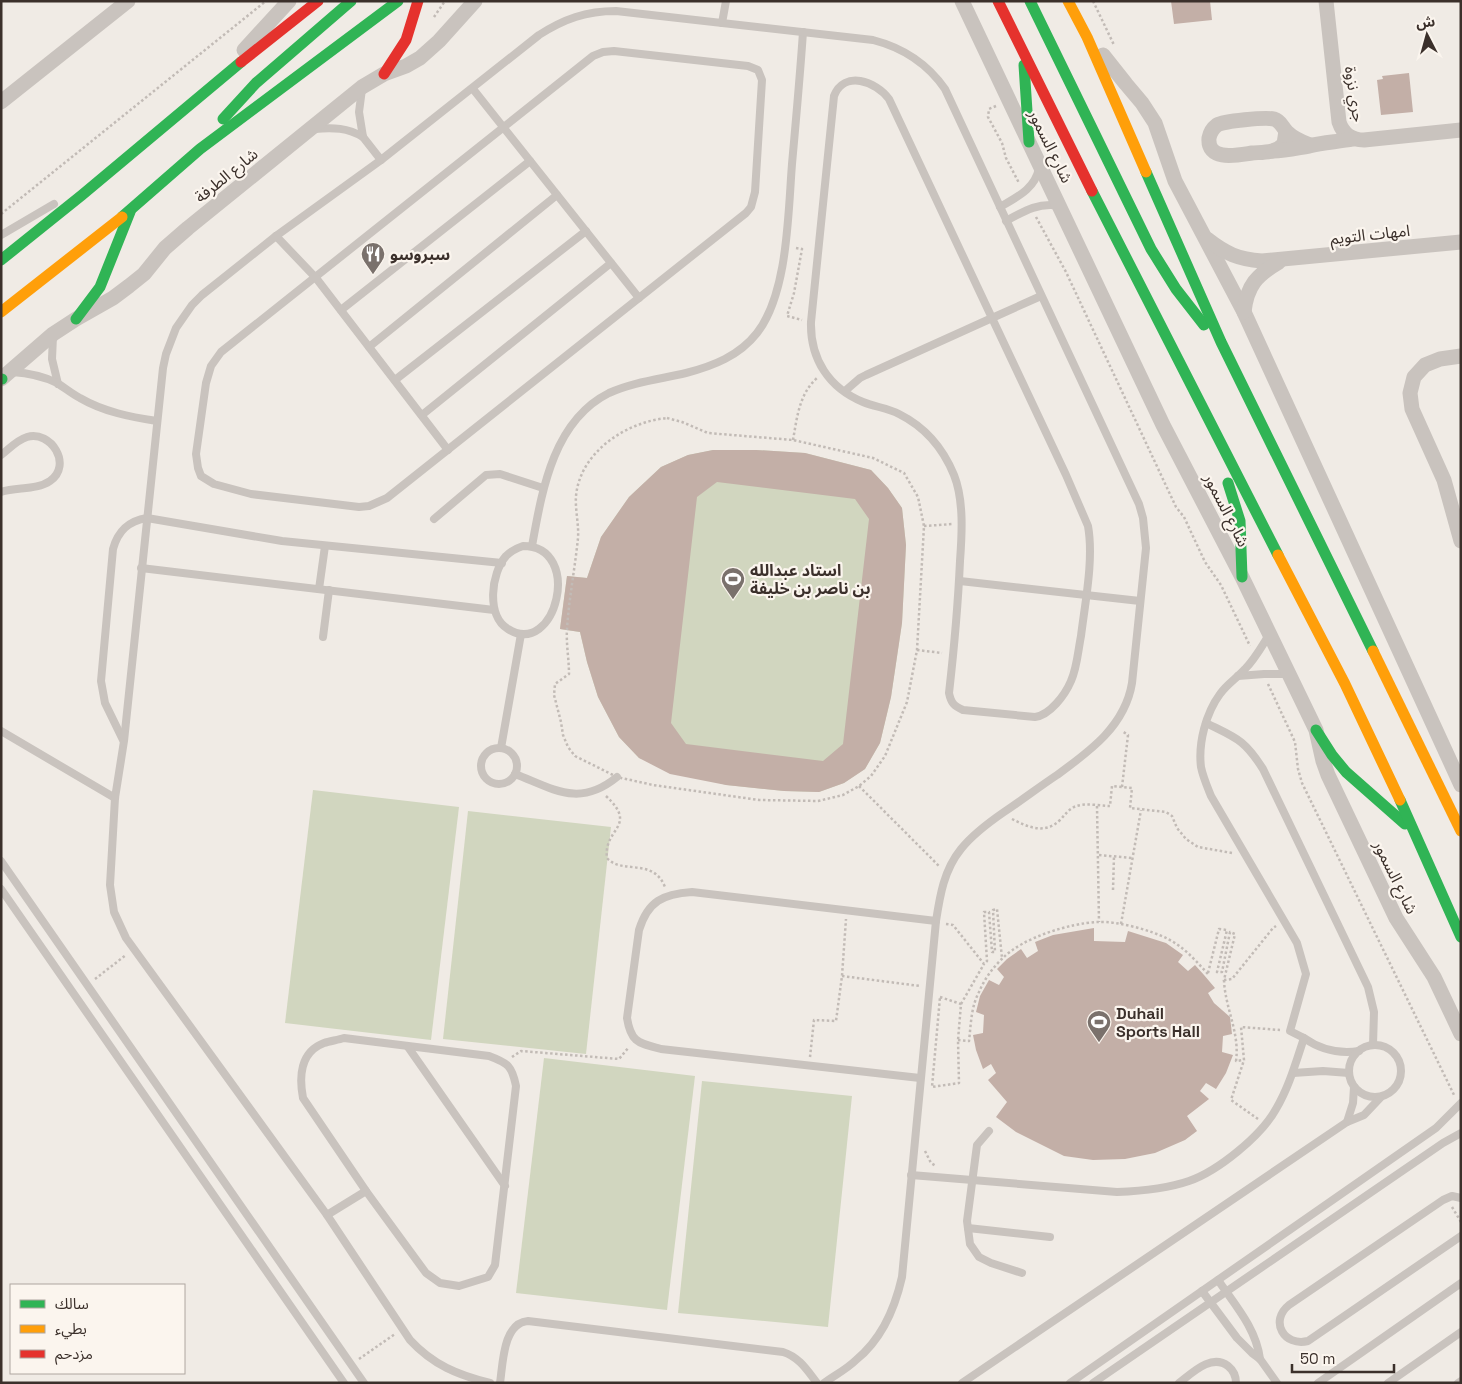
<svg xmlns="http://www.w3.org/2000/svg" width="1462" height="1384" font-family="'Space Grotesk','Noto Sans Arabic',sans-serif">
  <rect width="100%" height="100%" fill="#f0ebe5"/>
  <g fill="#d1d6bf">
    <polygon points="713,450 756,450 805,453 871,470 888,488 902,508 906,545 902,623 891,697 880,743 865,769 844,783 819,792 784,791 726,785 639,758 619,737 598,697 587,662 580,632 560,629 567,576 587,578 601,537 629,497 661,467 688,455"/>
    <polygon points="313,790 459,807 431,1040 285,1023"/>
    <polygon points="468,811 611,827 586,1054 443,1039"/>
    <polygon points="544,1058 695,1076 667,1310 516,1293"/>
    <polygon points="702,1081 852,1096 828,1327 678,1313"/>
  </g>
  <g fill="#c3afa7" fill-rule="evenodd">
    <polygon points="1171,1 1210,1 1212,20 1174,24"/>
    <polygon points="1409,73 1413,112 1381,115 1377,80 1383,79 1382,76"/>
    <path d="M713,450H756L805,453L871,470L888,488L902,508L906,545L902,623L891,697L880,743L865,769L844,783L819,792L784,791L726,785L670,774L639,758L619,737L598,697L587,662L580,632L560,629L567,576L587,578L601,537L629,497L661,467L688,455ZM717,482L855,499L869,519L843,744L823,761L686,744L671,723L697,497Z"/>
    <polygon points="1094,928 1094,941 1125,942 1128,931 1166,943 1183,955 1178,962 1188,971 1195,965 1204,975 1215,988 1208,993 1214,1003 1230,1017 1232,1034 1223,1036 1222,1052 1233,1055 1226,1073 1216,1089 1206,1083 1200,1091 1209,1099 1187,1116 1197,1131 1185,1140 1155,1153 1125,1159 1093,1160 1064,1156 1016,1132 996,1117 1007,1102 988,1080 996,1073 991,1064 983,1069 976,1050 973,1035 983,1033 984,1015 976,1012 980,996 989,980 999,985 1004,977 997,969 1007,959 1021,949 1027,958 1038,951 1035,942 1053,935"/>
  </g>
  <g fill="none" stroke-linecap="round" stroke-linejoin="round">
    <g stroke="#c2bbb6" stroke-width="2.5" stroke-dasharray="2.5 2.5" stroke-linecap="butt">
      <polyline points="1093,1 1114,45"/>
      <polyline points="434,17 445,1"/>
      <polyline points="996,106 989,109 988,117 1002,143 1006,158 1019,183"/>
      <polyline points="1,214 266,1"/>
      <polyline points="1036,217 1066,272 1176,507 1184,517 1205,562 1221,585 1250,646"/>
      <polyline points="796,248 802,249 794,293 787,316 802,320"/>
      <path d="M667,418L682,422L708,433L793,440L873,458L904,473L918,497L924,526L917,650L907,702L885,756L871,776L859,786L843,795L818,801L759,800L653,785L617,777L575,756L568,747L563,735L561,722L554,695L555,684L569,674C569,659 566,644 567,629C569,598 575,568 578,538C579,524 575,510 576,496C580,452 626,422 667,418Z"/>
      <path d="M793,440C797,418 799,394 817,378"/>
      <polyline points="924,526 953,524"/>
      <polyline points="917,650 942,653"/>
      <polyline points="1268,684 1295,742 1298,769 1302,783 1455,1097"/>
      <polyline points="859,786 940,867"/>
      <polyline points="1122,787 1128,735 1122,731"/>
      <path d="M606,796C639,827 603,828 607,858C622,875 653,857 665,887"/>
      <polyline points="1097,806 1099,922"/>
      <path d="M1012,819C1028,827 1045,835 1060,820C1065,815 1068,810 1074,807C1085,802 1099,806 1110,806L1112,786L1132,788L1130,808L1166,812L1172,816L1177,828L1186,839L1198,847L1232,853"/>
      <polyline points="1099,855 1132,858"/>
      <polyline points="1113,890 1114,856"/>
      <polyline points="946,924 953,925 984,964 987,961 984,912 989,912 992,952 995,952 993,910 997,909 1002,958"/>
      <polyline points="1121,924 1141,810"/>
      <polyline points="1208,973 1219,929 1227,930 1217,972 1222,972 1230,932 1235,934 1224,980 1232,979 1273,928 1276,926"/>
      <polyline points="842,976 920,986"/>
      <polyline points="95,979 126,955"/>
      <path d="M1224,980C1225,1008 1240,1033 1236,1061L1244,1060"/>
      <polygon points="940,997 961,1004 958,1040 959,1083 932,1087"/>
      <polyline points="961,1004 984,964"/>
      <path d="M958,1040L969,1041C971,1024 971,1007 979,992C984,980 993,967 1003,958C1022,938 1070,923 1098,922C1117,921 1151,930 1168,939C1184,947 1196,961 1208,974"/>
      <polyline points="512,1057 521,1051 619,1059 629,1047"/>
      <polyline points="810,1057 814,1020 836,1021 842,976 846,919"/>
      <polyline points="1258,1119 1231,1100 1244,1060 1241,1027 1280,1030"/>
      <polyline points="925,1151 931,1163 936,1166"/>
      <polyline points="1452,1207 1461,1222"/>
      <polyline points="359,1359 395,1334"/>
    </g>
    <g stroke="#c9c3be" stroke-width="8">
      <polyline points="722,23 726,1"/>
      <polygon points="614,51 748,66 758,70 762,80 755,192 751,207 746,213 387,498 369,506 359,507 251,494 214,484 201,476 198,468 196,454 206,383 211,366 221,352 593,56 603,52"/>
      <polyline points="362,89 359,112 363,137 381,160"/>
      <polyline points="473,89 639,298"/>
      <path d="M315,129C333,127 348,128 363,137"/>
      <path d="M1000,207C1017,197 1035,189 1039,168"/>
      <path d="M1006,221C1024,211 1039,202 1060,206"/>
      <polyline points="1,235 54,204"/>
      <polyline points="276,236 316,278 448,450"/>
      <polyline points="341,310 530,161"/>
      <polyline points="53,336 52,359 58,384"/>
      <polyline points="369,347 557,195"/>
      <path d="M12,372C28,373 43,376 57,383C65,388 72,394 80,398C104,412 131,417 157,421"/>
      <polyline points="395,380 586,231"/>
      <path d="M845,391L860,378L866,375L992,318L1066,475L1088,526C1094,559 1085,603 1081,636C1078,651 1077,668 1071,681C1065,695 1050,715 1035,717L963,710C954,706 951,703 949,693C954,649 958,605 960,561C962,534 964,500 954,475C943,448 925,427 899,414C888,408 875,407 863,402C829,388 810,359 811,322L834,96C844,70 876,81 889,99L992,318L1041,296"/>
      <polyline points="422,415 611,263"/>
      <path d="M1,455C9,449 17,440 27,437C51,430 73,465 50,481C37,490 17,487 1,492"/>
      <polyline points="434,519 486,475 500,474 543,488"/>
      <path d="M523,546C584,546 556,659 508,629C486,616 491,573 506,556C511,551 517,548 523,546Z"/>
      <path d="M532,546C542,491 553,421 609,393C633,382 661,379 686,373C713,366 739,356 757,333C788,293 788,214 792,164C796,120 800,76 803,32"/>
      <polyline points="141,568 494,610"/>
      <polyline points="960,581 1140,601"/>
      <polyline points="319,589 325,546"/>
      <polyline points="323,637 329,590"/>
      <polyline points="1238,676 1264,674 1288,674"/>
      <path d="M1206,723C1236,738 1244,739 1263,769L1368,987L1374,1012L1373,1045"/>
      <polyline points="1,731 115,798"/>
      <path d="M123,740L105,703L101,681L113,549C118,531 128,521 147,518L282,541L502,563"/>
      <polyline points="501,748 521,634"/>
      <circle cx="499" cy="766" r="18"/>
      <path d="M515,774C554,789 579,808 617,777"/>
      <polyline points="1,861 364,1383"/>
      <polyline points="1,889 344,1383"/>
      <path d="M344,1038L489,1056C508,1063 512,1066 516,1086L495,1265L488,1277L459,1286L440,1283L426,1273L366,1191L303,1098C299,1077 300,1052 324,1043C330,1041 338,1040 344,1038Z"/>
      <path d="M1304,1038C1321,1050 1339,1054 1359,1051"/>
      <circle cx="1375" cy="1071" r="26"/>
      <polyline points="408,1047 505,1186"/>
      <polyline points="1293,1073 1323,1071 1349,1073"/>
      <path d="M920,1078L661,1049C639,1043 631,1043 627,1018L639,930C648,901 663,894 692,892L936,921"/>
      <polyline points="1347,1122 1353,1103 1354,1087"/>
      <polyline points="989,1131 977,1145 967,1221 970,1244 979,1257 991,1263 1022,1273"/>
      <path d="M911,1175L1117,1192C1142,1191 1166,1189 1189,1181C1218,1171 1261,1136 1276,1109C1289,1087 1296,1062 1304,1038L1290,1031L1306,974L1297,943L1211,796C1207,786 1203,777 1201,767C1198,743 1206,713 1220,694C1227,684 1237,678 1245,669C1255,659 1262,646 1269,635"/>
      <path d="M1461,1198L1452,1196L1443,1200L1289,1305C1269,1321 1284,1347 1308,1341L1461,1236"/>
      <polyline points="327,1215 366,1191"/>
      <polyline points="968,1228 1050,1237"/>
      <path d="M1218,1280C1235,1305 1256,1328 1260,1359"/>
      <polyline points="1202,1291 1237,1338 1252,1353 1260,1359 1277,1383"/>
      <path d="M490,1383C458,1375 433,1365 410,1340L327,1215L126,938L114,912L110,885L115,798L124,741L163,368L166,354L176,328L192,305L202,295L276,236L381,160L539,35C564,19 586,11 616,11L873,40C904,48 927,63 945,89L1139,504L1143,518L1146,548L1132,683C1125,726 1090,751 1057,775C1039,787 1022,800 1004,812C988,823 973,834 961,849C944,870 940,895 936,921L902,1277C895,1308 882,1339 856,1360C847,1369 835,1375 824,1383"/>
      <path d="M500,1383C503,1363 503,1323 528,1321L783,1352C799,1357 807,1370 817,1383"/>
      <polyline points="962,1383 1347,1122 1364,1115 1381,1097"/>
      <polyline points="1070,1383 1436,1128 1461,1103"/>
      <polyline points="1093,1383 1443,1143 1461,1133"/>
      <path d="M1179,1383C1191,1374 1211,1353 1228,1366C1233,1370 1236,1376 1236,1383"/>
      <polyline points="1318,1383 1461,1283"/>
      <polyline points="1388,1383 1461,1332"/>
      <polyline points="1458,1383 1461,1381"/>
    </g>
    <g stroke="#c9c3be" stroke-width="15">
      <polyline points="962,1 1163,425 1242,577 1316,730 1323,761 1328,775 1396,918 1434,977 1461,1034"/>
      <path d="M1326,1L1339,122C1343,134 1351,140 1364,140L1461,130"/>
      <polyline points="244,50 289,1"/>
      <polyline points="1103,55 1126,84 1142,103 1155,123 1175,181 1244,312 1461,785"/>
      <polyline points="1,102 128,1"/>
      <path d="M1286,131L1284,144C1276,153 1264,152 1252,153C1238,155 1207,162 1209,138C1210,133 1213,128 1217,125C1224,121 1265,117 1274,119C1281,121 1282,127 1287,132C1293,138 1302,142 1310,145"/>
      <path d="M1273,151C1286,151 1297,148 1309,146C1323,142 1338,142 1353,139"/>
      <path d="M1207,239C1226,254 1238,259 1262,261L1461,242"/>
      <path d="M1244,312C1247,285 1257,275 1279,262"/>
      <polyline points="1461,356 1440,359 1425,365 1414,377 1410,393 1412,409 1444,480 1461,541"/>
      <polyline points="1,379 53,334 76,319 113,298 129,286 144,274 165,248 188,228 362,87 384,74 406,66 420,58 439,41 475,1"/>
    </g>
    <g stroke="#30b455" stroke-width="11">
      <polyline points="1030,1 1151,249 1176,289 1204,325"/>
      <polyline points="1024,65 1029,142"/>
      <polyline points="223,119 256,83 351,1"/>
      <polyline points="1146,172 1221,342 1373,651"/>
      <polyline points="1092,191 1278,555"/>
      <polyline points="122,217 200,149 398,1"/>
      <polyline points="1,260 82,195 241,62"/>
      <polyline points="76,319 100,287 130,212"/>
      <polyline points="1,379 2,379"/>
      <polyline points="1228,483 1240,521 1242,577"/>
      <polyline points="1316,730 1332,755 1346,772 1405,824"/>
      <polyline points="1400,800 1461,937"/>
    </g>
    <g stroke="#ff9f0a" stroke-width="11">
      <polyline points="1068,1 1087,37 1146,172"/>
      <polyline points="1,312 122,217"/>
      <polyline points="1278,555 1345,684 1400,800"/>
      <polyline points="1373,651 1461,831"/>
    </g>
    <g stroke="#e5322d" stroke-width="11">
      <polyline points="998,1 1092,191"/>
      <polyline points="241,62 318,1"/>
      <polyline points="384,74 406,40 418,1"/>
    </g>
  </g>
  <defs>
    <g id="restaurant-pin" transform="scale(1.25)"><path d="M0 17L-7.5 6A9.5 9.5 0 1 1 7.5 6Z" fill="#7a716c" stroke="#fbf5ee"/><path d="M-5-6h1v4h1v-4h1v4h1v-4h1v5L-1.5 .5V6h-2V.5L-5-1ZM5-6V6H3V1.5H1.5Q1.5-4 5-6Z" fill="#fff"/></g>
    <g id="stadium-pin" transform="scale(1.25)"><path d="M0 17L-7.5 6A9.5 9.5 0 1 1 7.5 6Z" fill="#7a716c" stroke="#fbf5ee"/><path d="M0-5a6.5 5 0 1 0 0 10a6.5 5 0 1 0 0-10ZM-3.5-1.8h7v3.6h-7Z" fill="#fff"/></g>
  </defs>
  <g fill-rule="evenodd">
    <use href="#restaurant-pin" x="373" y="254"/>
    <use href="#stadium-pin" x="733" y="579"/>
    <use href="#stadium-pin" x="1099" y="1022"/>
  </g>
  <g text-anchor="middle" stroke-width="4.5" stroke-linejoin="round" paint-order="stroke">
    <g font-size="16" fill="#3b302b" stroke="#fbf5ee">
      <text transform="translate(1355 94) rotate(81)" y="6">جري نزوة</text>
      <text transform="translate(1051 146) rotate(64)" y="6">شارع السمور</text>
      <text transform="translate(226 175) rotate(-39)" y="6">شارع الطرفة</text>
      <text transform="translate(1370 234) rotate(-6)" y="6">امهات التويم</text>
      <text transform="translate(1227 510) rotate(63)" y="6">شارع السمور</text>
      <text transform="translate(1396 877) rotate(64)" y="6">شارع السمور</text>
    </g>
    <g font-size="16" font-weight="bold" fill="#3b302b" stroke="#fbf5ee" text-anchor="start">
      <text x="390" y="260">سبروسو</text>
      <text x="750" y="576">استاد عبدالله<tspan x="750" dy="18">بن ناصر بن خليفة</tspan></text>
      <text x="1116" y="1019">Duhail<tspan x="1116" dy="18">Sports Hall</tspan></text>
    </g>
  </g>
  <rect width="1462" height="1384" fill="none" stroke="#3b302b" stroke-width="5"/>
  <rect x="10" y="1284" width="175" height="90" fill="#fbf5ee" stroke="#aea6a0"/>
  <rect x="20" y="1300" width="25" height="8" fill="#30b455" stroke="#aea6a0"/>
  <text x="55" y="1309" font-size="15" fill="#3b302b">سالك</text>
  <rect x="20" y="1325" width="25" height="8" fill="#ff9f0a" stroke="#aea6a0"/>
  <text x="55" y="1334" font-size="15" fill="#3b302b">بطيء</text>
  <rect x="20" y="1350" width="25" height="8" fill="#e5322d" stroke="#aea6a0"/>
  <text x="55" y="1359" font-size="15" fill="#3b302b">مزدحم</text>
  <g transform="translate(1427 35) rotate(354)" stroke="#fbf5ee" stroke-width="4" paint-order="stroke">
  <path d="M0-4L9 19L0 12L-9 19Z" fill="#3b302b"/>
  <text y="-8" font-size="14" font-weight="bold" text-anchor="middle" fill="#3b302b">ش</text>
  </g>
  <path d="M1292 1364v8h102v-8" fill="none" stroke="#3b302b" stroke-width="2.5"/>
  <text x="1300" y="1364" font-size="15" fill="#3b302b" stroke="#fbf5ee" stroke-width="4" paint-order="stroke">50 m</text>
</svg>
